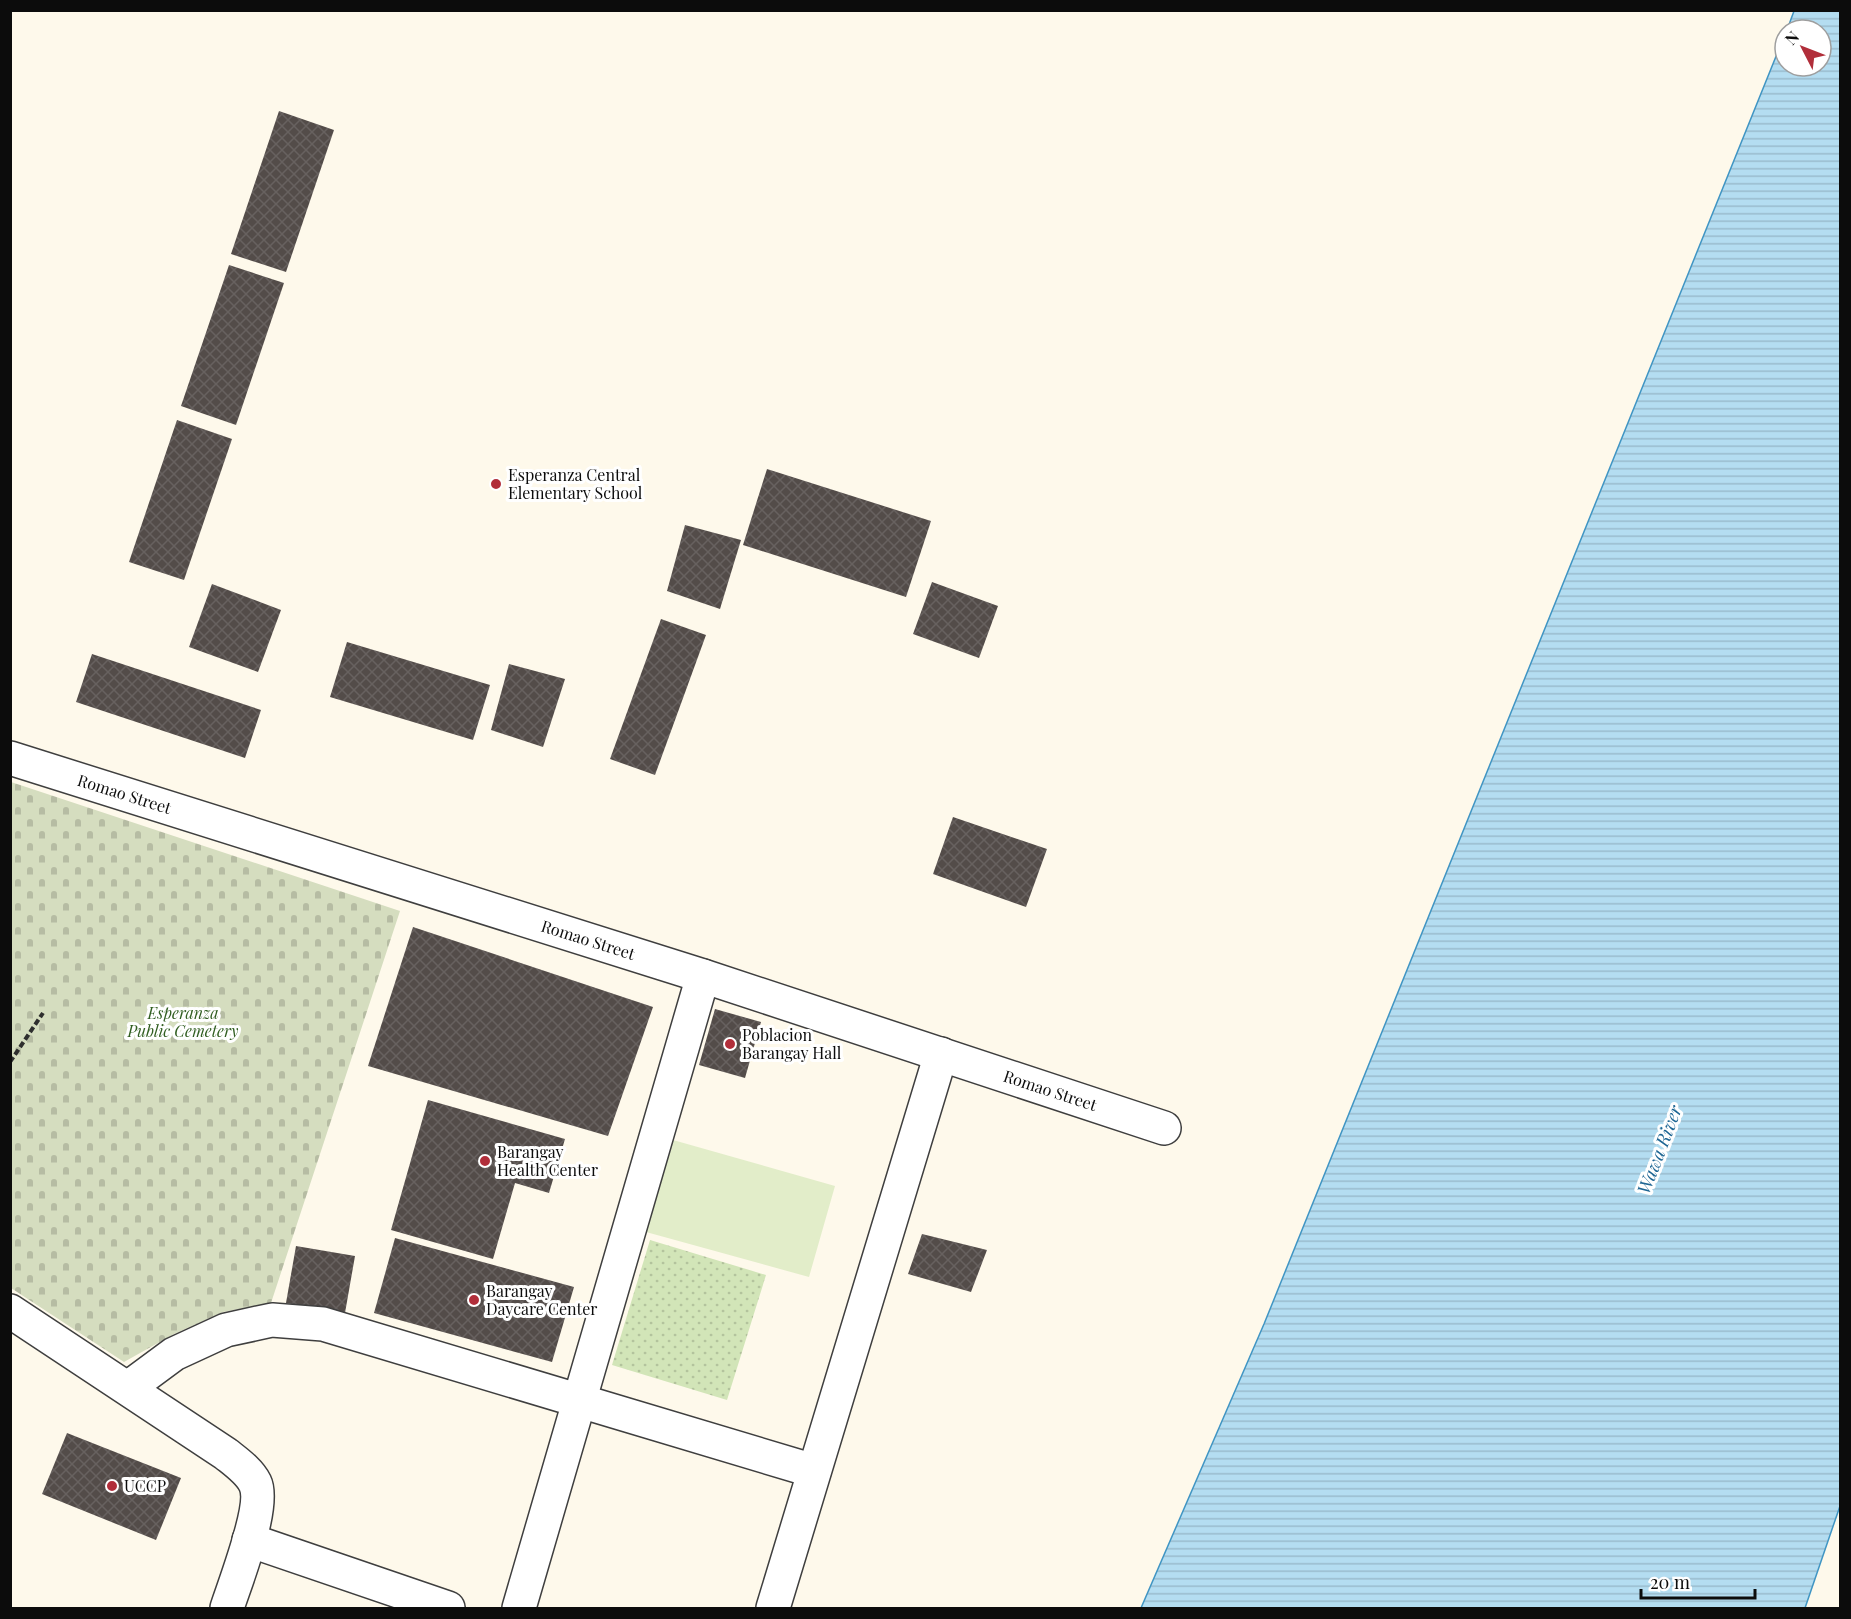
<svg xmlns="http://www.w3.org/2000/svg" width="1851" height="1619" font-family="'Playfair Display',serif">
  <defs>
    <pattern id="grass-dots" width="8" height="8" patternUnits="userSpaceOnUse" patternTransform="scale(1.5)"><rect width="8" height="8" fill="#d2e5b8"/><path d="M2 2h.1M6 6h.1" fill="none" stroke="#b3c39d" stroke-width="1.8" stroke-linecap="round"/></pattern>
    <pattern id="cemetery-stones" width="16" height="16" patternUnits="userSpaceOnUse" patternTransform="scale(1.5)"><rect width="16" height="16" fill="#d5ddbf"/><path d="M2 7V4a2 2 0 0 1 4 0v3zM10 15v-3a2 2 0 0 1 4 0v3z" fill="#b6bca3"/></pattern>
    <pattern id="water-rules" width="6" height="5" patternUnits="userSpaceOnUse" patternTransform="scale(1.5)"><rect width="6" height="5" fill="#b4ddf1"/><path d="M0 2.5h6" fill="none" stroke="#9abccd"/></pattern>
    <pattern id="building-cross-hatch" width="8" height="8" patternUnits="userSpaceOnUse" patternTransform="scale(1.5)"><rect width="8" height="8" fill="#534c49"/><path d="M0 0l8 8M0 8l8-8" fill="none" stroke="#67615f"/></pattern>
  </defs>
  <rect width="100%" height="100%" fill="#fef9eb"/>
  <polygon fill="url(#grass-dots)" points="650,1240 766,1275 727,1400 612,1365"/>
  <polygon fill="url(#cemetery-stones)" points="11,782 400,911 271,1303 223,1312 174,1334 124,1362 11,1288"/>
  <polygon fill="#e2edc9" points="673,1140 835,1186 809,1277 646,1232"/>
  <polygon fill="url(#water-rules)" stroke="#4095c3" stroke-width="1.5" points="1794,11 1840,11 1840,1506 1805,1608 1141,1608 1264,1324 1785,34 1785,66 1821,66 1821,30 1787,30"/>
  <g fill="url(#building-cross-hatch)">
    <polygon points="279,111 334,130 286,272 231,254"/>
    <polygon points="229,265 284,283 236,425 181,406"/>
    <polygon points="177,420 232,439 184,580 129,562"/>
    <polygon points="767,469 931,521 906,597 743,545"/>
    <polygon points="685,525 741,540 720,609 667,591"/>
    <polygon points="932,582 998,606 979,658 913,634"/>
    <polygon points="212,584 281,610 258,672 189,647"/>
    <polygon points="661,619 706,635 655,775 610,759"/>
    <polygon points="347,642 490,685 473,740 330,697"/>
    <polygon points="92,654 261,710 245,758 76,702"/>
    <polygon points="509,664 565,679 543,747 491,730"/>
    <polygon points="953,817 1047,849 1026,907 933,874"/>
    <polygon points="413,927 653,1007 608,1136 368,1066"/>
    <polygon points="715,1009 761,1022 745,1078 699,1065"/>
    <polygon points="428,1100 565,1139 549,1193 515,1183 493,1259 391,1230"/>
    <polygon points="922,1234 987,1250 971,1292 908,1274"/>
    <polygon points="395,1238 574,1287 552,1362 374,1313"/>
    <polygon points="296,1246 355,1256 345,1313 286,1303"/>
    <polygon points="67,1433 181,1478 156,1540 42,1494"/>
  </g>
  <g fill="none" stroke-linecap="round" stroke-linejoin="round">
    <g stroke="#3f3f3f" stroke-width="36">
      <g id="minor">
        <path id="s1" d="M10,758L703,976L1164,1128"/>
        <path d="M10,1311L226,1454C236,1462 249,1471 255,1483C266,1505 235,1583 227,1608"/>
        <polyline points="128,1388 174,1354 226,1330 272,1320 323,1324 814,1471"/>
        <polyline points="249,1540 448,1608"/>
        <polyline points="519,1608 703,976"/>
        <polyline points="773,1608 941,1054"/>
      </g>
    </g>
    <polyline stroke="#2e2e2e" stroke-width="4" stroke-dasharray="6 3" stroke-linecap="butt" points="10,1062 43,1013"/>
    <use href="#minor" stroke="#fff" stroke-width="33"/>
  </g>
  <g fill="#b12e3a" stroke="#fff" stroke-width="2">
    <circle cx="496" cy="484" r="6"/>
    <circle cx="730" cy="1044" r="6"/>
    <circle cx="485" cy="1161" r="6"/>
    <circle cx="474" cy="1300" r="6"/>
    <circle cx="112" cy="1486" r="6"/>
  </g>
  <g text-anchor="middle" stroke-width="6" stroke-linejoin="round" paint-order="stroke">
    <g font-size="16" fill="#0c0c0c" stroke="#fff" text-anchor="start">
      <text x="508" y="481">Esperanza Central<tspan x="508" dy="18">Elementary School</tspan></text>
      <text x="742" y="1041">Poblacion<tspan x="742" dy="18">Barangay Hall</tspan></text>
      <text x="497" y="1158">Barangay<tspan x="497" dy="18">Health Center</tspan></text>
      <text x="486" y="1297">Barangay<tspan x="486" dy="18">Daycare Center</tspan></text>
      <text x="124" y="1492">UCCP</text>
    </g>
    <g font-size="16" fill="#0c0c0c" stroke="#fff">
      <text dy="6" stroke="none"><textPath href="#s1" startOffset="120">Romao Street</textPath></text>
      <text dy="6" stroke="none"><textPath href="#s1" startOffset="606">Romao Street</textPath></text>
      <text dy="6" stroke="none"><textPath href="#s1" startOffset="1092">Romao Street</textPath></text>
    </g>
    <g font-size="16" font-style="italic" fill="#315e21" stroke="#fff">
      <text x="183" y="1019">Esperanza<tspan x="183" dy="18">Public Cemetery</tspan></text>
    </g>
    <g font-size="18" font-style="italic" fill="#1e6694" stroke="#fff">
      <text transform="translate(1660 1150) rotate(-69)" y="6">Wawa River</text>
    </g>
  </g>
  <rect width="1851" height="1619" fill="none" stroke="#0c0c0c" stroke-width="24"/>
  <g transform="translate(1803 48) rotate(312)"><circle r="28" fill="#ffffff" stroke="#9e9e9e" stroke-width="1.5"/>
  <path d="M0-4.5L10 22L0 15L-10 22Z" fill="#b12e3a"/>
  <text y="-9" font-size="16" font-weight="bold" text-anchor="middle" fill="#0c0c0c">N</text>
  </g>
  <path d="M1641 1589v9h114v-9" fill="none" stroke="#0c0c0c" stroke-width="3"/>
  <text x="1650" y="1589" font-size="18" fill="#0c0c0c" stroke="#ffffff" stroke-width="4.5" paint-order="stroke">20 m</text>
</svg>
